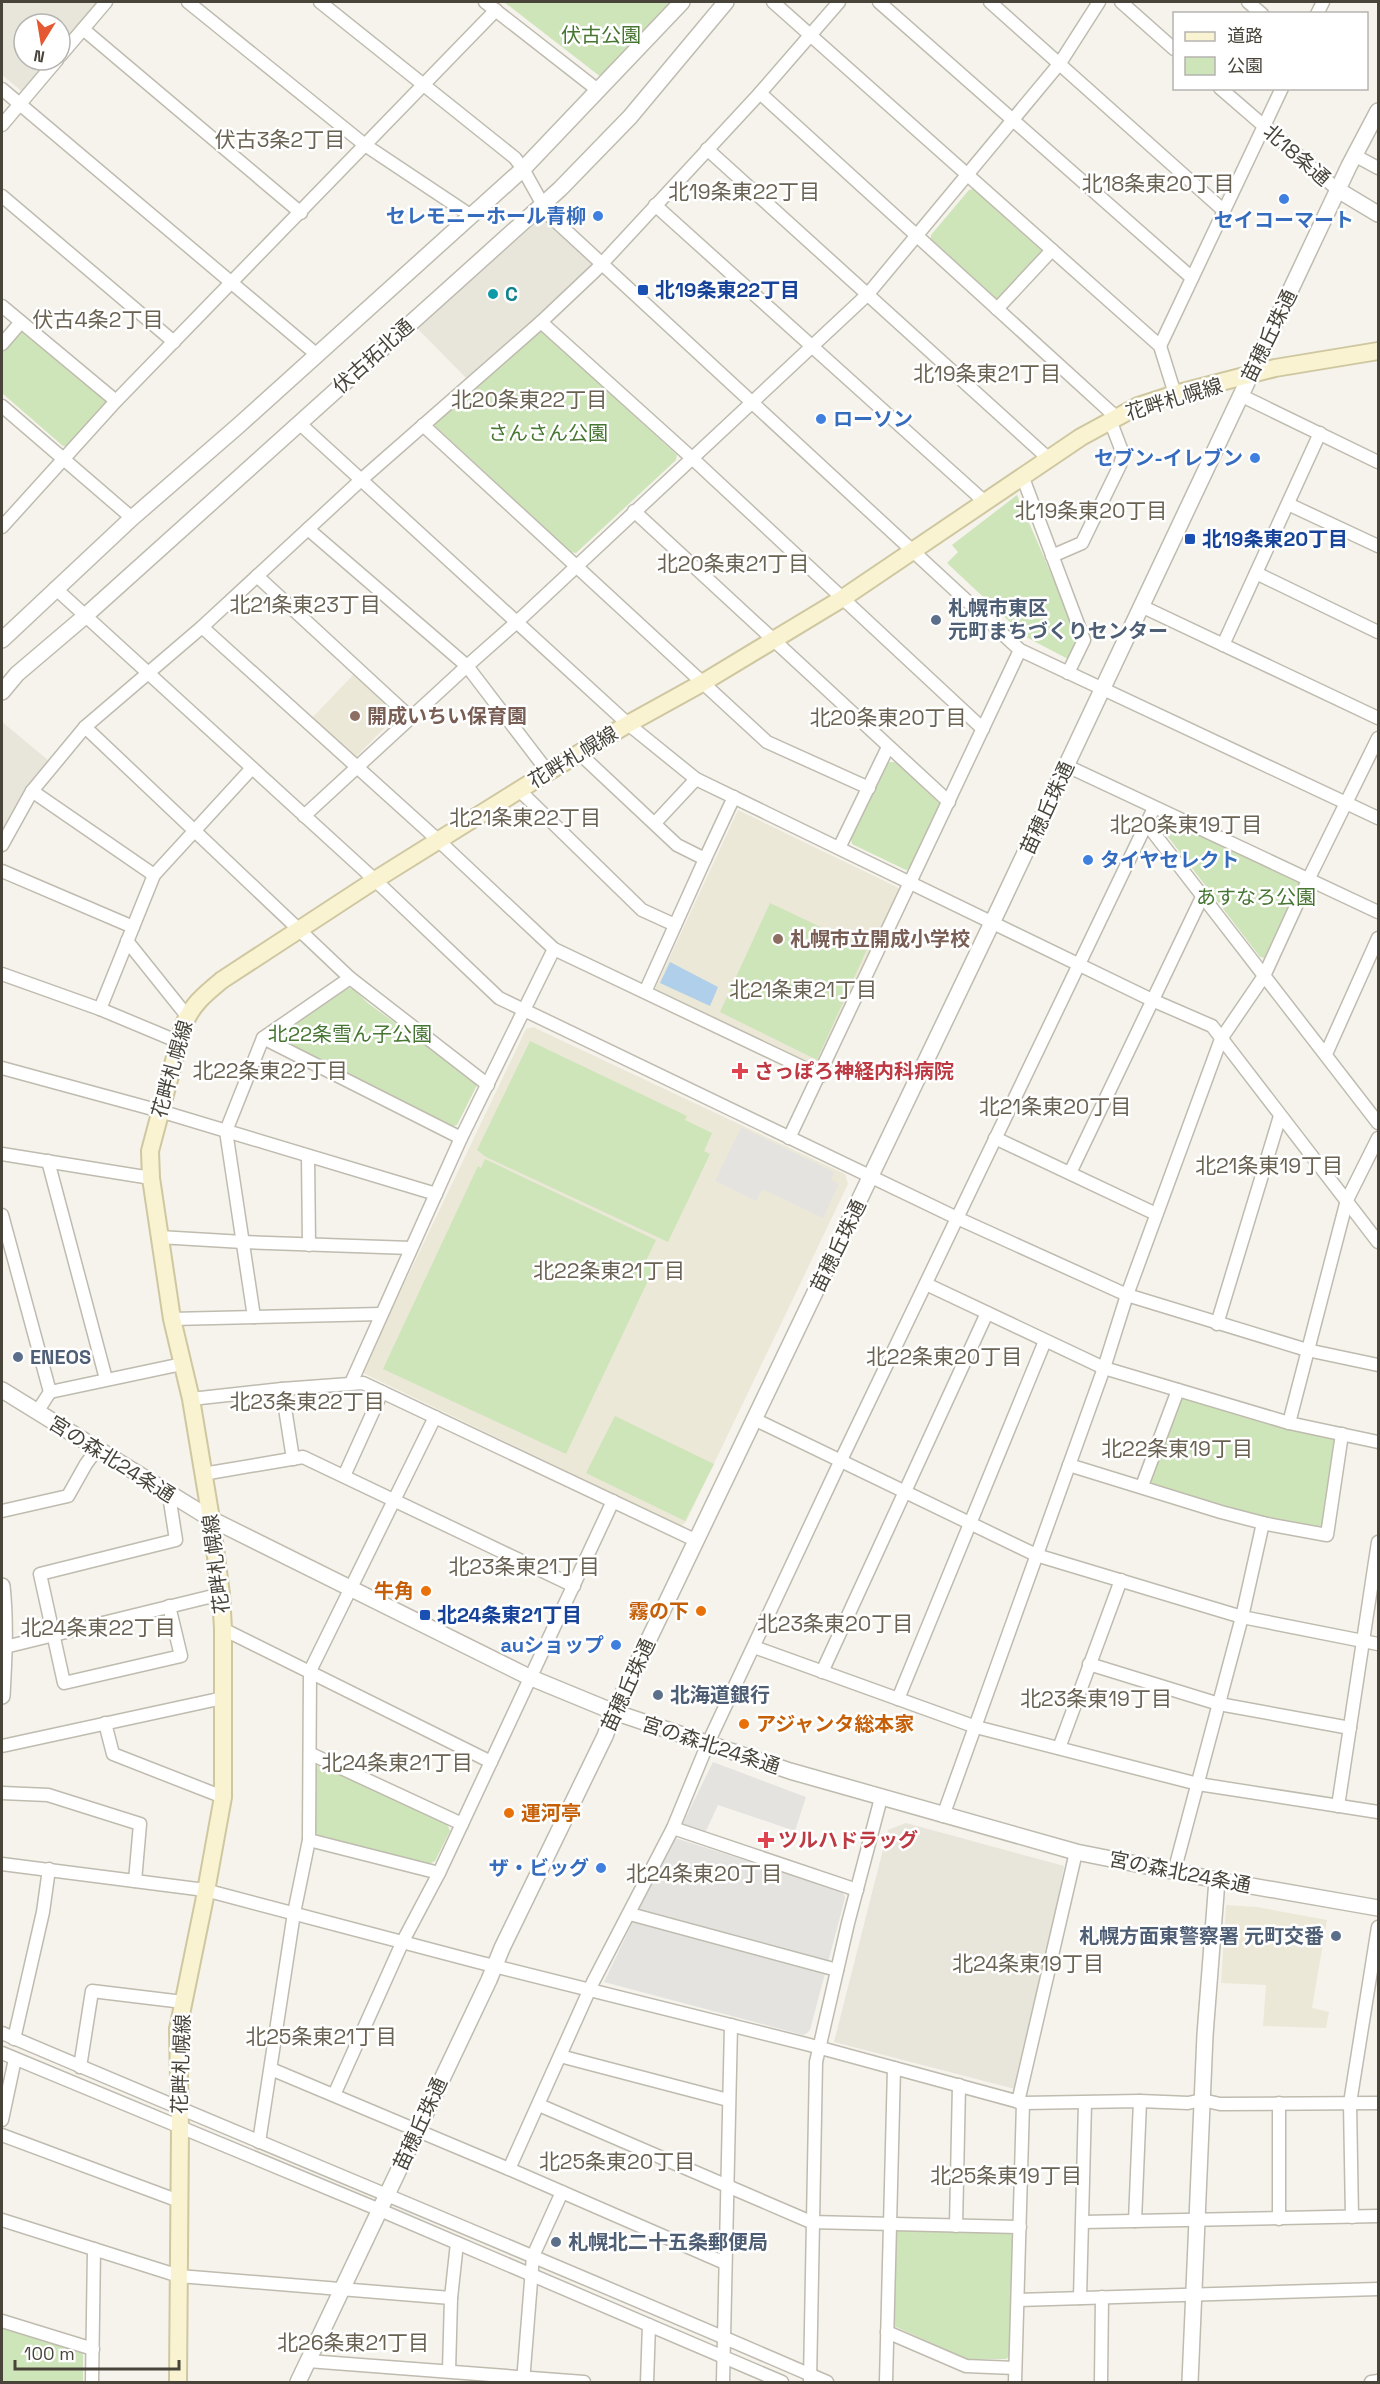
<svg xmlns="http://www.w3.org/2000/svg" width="1380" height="2384" font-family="'Space Grotesk','Noto Sans JP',sans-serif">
  <rect width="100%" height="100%" fill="#f5f3ec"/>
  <g fill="#e8e5db">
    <polygon points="2,2 100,2 60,49 60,24 24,24 24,60 50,60 23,92 2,75"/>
    <polygon points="543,217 593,266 538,319 468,380 417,328"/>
    <polygon points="2,722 49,761 34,781 2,837"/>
    <polygon points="906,1823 1064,1866 1047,1962 1015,2089 834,2042 888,1830"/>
  </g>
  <g fill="#ece8d8">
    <polygon points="356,672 399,713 354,759 311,719"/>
    <polygon points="738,810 901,889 819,1068 655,989"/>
    <polygon points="533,1027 845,1174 848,1184 686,1522 681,1526 365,1374 363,1370 526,1029"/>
    <polygon points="1226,1905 1257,1907 1327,1920 1312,2008 1329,2012 1326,2028 1263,2026 1266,1985 1221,1983"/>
  </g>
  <g fill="#cee4b9">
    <polygon points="504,2 670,2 606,81"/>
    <polygon points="973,189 1043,252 999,301 931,239 931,235 969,190"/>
    <polygon points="537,330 543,332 677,455 676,460 576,553 571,552 435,426 436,422"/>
    <polygon points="21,332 24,332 106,402 106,406 67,446 63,446 2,393 2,352"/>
    <polygon points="1017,495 1079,638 1068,659 1026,637 947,563 958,552 952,545"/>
    <polygon points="888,762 896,762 939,803 940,807 910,869 906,870 852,844 851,839"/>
    <polygon points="1159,814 1301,881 1264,958 1260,957 1156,821"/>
    <polygon points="770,903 867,949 817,1060 720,1012"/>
    <polygon points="348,988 353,989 369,1004 475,1081 477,1085 457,1125 453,1126 282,1040 281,1034"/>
    <polygon points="530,1041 687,1116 685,1120 712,1133 704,1151 710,1154 668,1242 486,1157 477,1150"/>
    <polygon points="485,1159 656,1240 645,1263 654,1268 566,1454 383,1369 478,1166 481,1168"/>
    <polygon points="1184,1397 1334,1438 1336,1441 1322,1527 1319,1529 1268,1519 1153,1484 1151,1481 1181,1399"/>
    <polygon points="615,1416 714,1464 685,1521 586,1473"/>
    <polygon points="322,1763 447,1824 450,1831 435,1861 429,1864 318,1835 314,1831 316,1767"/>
    <polygon points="900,2230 1009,2233 1013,2236 1010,2356 1006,2359 966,2359 894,2326 896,2232"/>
    <polygon points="2,2327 80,2351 83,2355 83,2382 2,2382"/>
  </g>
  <g fill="#e4e3e0">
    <polygon points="741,1127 834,1172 831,1180 839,1184 823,1218 762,1189 756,1201 715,1181"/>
    <polygon points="713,1762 806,1797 795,1831 718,1805 705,1833 682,1825"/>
    <polygon points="675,1838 842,1891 845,1897 844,1902 810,2030 807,2033 803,2035 604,1982 672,1840"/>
  </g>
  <polygon fill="#afcfea" points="670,962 718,987 710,1006 660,983"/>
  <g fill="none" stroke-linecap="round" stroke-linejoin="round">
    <g stroke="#bfbbaf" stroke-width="15">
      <g id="minor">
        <polyline points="188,2 365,145 470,215"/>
        <polyline points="320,2 515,158 523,169 548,214 1020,650 1378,818"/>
        <polyline points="485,2 599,91"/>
        <polyline points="773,2 1160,346 1175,394"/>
        <polyline points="879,2 1192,278"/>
        <polyline points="990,2 1223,210"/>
        <polyline points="1121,2 1174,49"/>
        <polyline points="1248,2 1262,14"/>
        <polyline points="1317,14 1323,2"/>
        <polyline points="83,29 301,213"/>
        <polyline points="60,56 106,2"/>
        <polyline points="1220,88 1338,190"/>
        <polyline points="2,89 316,354"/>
        <polyline points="760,93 1116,417"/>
        <polyline points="2,125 57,60"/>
        <polyline points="707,149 1049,459"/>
        <polyline points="1354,155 1378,168"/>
        <polyline points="2,196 174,342"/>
        <polyline points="655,205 986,503"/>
        <polyline points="2,306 116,401"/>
        <polyline points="997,309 1052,250"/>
        <polyline points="541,322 693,459 983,729"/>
        <polyline points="2,344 21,322"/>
        <polyline points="1160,346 1282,88"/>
        <polyline points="1240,395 1378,462"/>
        <polyline points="2,406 132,518"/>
        <polyline points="299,423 628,724 696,779 1152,1000 1212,1026 1378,1242"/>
        <polyline points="423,425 767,742 869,788"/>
        <polyline points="1023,478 1084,640 1068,673"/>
        <polyline points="1288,504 1378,546"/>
        <polyline points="634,511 949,802"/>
        <polyline points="2,527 116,401 496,10"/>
        <polyline points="308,529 467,666 548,772"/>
        <polyline points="1052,556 1082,543 1120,465 1123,454 1110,420"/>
        <polyline points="1256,573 1378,632"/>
        <polyline points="257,576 411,718"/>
        <polyline points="55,588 375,880 499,998 957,1218 1127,1295 1307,1350 1378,1365"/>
        <polyline points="1141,606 1378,718"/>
        <polyline points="202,627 439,841 554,949 821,1076"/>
        <polyline points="1223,645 1320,433"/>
        <polyline points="85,727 350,978 488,1085"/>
        <polyline points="579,753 677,845 705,859 645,992"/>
        <polyline points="1067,766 1378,912"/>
        <polyline points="519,790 642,910 675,925"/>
        <polyline points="32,791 154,875"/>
        <polyline points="304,816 467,666 518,621 868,294 1060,63 1099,2"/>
        <polyline points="655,823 696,779"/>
        <polyline points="1146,823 1378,1123"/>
        <polyline points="2,845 32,791 85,727 202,627 362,479 541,322 596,270 760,93 839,2"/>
        <polyline points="839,848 888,747"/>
        <polyline points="705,859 734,797"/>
        <polyline points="2,871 133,927"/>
        <polyline points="127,941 187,1016"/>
        <polyline points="2,974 100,1009 179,1042"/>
        <polyline points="100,1009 154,875 252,768"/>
        <polyline points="263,1038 461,1138"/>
        <polyline points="1326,1054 1378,938"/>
        <polyline points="2,1068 160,1111 436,1194"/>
        <polyline points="789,1138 1020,650"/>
        <polyline points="995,1138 1156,1214"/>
        <polyline points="2,1154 151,1178"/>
        <polyline points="308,1156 309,1245"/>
        <polyline points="48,1161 106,1379"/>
        <polyline points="1070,1173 1203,895"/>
        <polyline points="2,1215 50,1392 37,1412"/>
        <polyline points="159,1237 243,1242 411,1248"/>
        <polyline points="926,1284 1104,1368 1289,1423 1378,1442"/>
        <polyline points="254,1317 226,1131 263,1038 350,978"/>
        <polyline points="172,1319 381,1314"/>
        <polyline points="1217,1324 1280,1116"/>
        <polyline points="351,1383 461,1138 554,949"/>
        <polyline points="282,1389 293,1459"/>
        <polyline points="50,1392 182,1364"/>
        <polyline points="191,1399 282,1389 363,1383 697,1541"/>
        <polyline points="754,1419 1036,1555 1242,1617 1378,1644"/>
        <polyline points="1289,1423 1347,1200 1378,1138"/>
        <polyline points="1069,1465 1221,1512 1267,1524 1327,1535 1342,1434"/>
        <polyline points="203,1474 303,1457 574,1586"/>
        <polyline points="344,1476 382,1392"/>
        <polyline points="1142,1486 1178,1390"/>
        <polyline points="169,1495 176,1540 40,1574 64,1683 181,1656 169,1606"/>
        <polyline points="2,1511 68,1496 86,1464 97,1449"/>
        <polyline points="223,1629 491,1762"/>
        <polyline points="5,1647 221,1594"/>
        <polyline points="754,1647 976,1727 1198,1784 1378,1812"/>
        <polyline points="1089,1664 1219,1704 1350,1728"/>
        <polyline points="822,1672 987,1313"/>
        <polyline points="898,1699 1045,1341"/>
        <polyline points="105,1723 113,1754 223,1797"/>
        <polyline points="2,1746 223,1698"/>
        <polyline points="1059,1748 1121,1580"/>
        <polyline points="311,1754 462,1824"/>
        <polyline points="2,1793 48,1795 140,1824 135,1881"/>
        <polyline points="1338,1806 1378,1542"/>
        <polyline points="943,1816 1104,1368 1127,1295 1221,1039 1264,976 1309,878 1378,738"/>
        <polyline points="673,1828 857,1890"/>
        <polyline points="309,1840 439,1873"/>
        <polyline points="2,1864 205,1890 478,1962 806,2044 1023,2103 1140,2101 1188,2103 1202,2100 1220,2104 1378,2103"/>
        <polyline points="1174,1872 1242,1617 1263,1523"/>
        <polyline points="630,1914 837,1970"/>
        <path d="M2,2033C277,2150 553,2263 827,2382"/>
        <polyline points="14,2039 43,1912 49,1869"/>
        <polyline points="2,2053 380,2210 782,2382"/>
        <polyline points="560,2056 728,2100"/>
        <polyline points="80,2067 92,1991 183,2002"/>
        <polyline points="271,2069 509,2169 725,2263"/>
        <polyline points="334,2095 403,1941 439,1873 613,1501"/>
        <polyline points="1018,2102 1076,1852"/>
        <polyline points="539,2105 811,2222 1020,2227"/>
        <polyline points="2,2120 15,2059"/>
        <polyline points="2,2135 179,2201"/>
        <polyline points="259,2142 294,1913 309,1840 310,1671 435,1417"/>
        <polyline points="509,2169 593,1982 673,1828 708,1743 840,1462 1154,808"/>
        <polyline points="1352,2217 1350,2103 1378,1927"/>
        <polyline points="1279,2219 1279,2103"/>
        <polyline points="2,2220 179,2276 451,2298"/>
        <polyline points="1135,2221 1140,2101"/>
        <polyline points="1083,2222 1378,2216"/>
        <polyline points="956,2226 959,2085"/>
        <polyline points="1080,2298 1085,2103"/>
        <polyline points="1018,2300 1378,2289"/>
        <polyline points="2,2321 93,2349"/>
        <polyline points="887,2332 966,2366 1015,2368"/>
        <polyline points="308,2361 584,2382"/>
        <polyline points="449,2371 451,2298 457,2243"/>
        <polyline points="810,2381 816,2062 848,1923 881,1798"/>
        <polyline points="92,2382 94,2249"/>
        <polyline points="523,2382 533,2256 562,2192"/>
        <polyline points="647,2382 649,2325"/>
        <polyline points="723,2382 731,2025"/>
        <polyline points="886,2382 894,2068"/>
        <polyline points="1015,2382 1023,2103"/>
        <polyline points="1101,2382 1102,2297"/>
        <polyline points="1371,2382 1378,2381"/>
      </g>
    </g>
    <g stroke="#bfbbaf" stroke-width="18">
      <g id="tertiary">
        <polyline points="1338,190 1378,214"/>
        <polyline points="2,640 132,518 238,426 523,169 682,2"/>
        <polyline points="2,692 17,674 84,617 560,189 630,117 726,2"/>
        <polyline points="2,1390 211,1519 529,1677 614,1712 790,1771 1076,1852 1217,1880 1378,1908"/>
        <path d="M2,1586C6,1623 4,1659 2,1696"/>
        <polyline points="298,2382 489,1980 502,1948 605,1736 614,1712 1001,904 1349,166 1378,111"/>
        <polyline points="1190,2382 1205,2035 1217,1880"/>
      </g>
    </g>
    <g stroke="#cfc7a0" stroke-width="20">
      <path id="secondary" d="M178,2382L180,2127L178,2029L204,1902L223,1797V1629L221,1594L211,1519L191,1399L172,1319L151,1178L150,1151L183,1027C191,1005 205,994 222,980L375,880L548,772L628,724L704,682L843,598L1081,437L1138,406L1175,394L1275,368L1378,351"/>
    </g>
    <use href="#minor" stroke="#fff" stroke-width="12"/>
    <use href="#tertiary" stroke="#fff" stroke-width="15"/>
    <use href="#secondary" stroke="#faf3d1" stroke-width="16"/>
  </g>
  <g fill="#3f7fe0" stroke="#fff" stroke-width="2">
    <circle cx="1284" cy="199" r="6"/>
    <circle cx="598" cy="216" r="6"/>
    <circle cx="821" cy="419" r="6"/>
    <circle cx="1255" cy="458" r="6"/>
    <circle cx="1088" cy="860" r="6"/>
    <circle cx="616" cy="1645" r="6"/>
    <circle cx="601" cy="1868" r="6"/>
  </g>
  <g fill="#1a4fb4" stroke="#fff" stroke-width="2">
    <rect x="637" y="284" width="12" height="12" rx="3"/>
    <rect x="1184" y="533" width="12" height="12" rx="3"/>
    <rect x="419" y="1609" width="12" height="12" rx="3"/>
  </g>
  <circle fill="#0f9aa8" stroke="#fff" stroke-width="2" cx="493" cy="294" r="6"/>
  <g fill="#5c6f8a" stroke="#fff" stroke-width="2">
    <circle cx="936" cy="620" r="6"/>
    <circle cx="18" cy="1357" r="6"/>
    <circle cx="658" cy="1695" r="6"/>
    <circle cx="1336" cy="1936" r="6"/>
    <circle cx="556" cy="2242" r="6"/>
  </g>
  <g fill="#8d6e63" stroke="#fff" stroke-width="2">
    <circle cx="355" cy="716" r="6"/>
    <circle cx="778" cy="939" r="6"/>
  </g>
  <g fill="#e0444e" stroke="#fff" stroke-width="2">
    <path d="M737 1062h6v6h6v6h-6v6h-6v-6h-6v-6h6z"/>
    <path d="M763 1831h6v6h6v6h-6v6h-6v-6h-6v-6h6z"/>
  </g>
  <g fill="#e8710a" stroke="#fff" stroke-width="2">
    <circle cx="426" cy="1591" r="6"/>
    <circle cx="701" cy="1611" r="6"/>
    <circle cx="744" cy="1724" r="6"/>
    <circle cx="509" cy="1813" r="6"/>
  </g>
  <g text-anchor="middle" stroke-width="5" stroke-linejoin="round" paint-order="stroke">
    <g font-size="20" fill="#477632" stroke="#fff">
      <text x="601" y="42">伏古公園</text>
      <text x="548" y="440">さんさん公園</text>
      <text x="1256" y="904">あすなろ公園</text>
      <text x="350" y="1041">北22条雪ん子公園</text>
    </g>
    <g font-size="20" fill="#48443a" stroke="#fff">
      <text transform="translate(1297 155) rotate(41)" y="7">北18条通</text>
      <text transform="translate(1269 336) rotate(-64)" y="7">苗穂丘珠通</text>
      <text transform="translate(373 356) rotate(-42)" y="7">伏古拓北通</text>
      <text transform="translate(1174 399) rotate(-17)" y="7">花畔札幌線</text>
      <text transform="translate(573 757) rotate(-31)" y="7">花畔札幌線</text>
      <text transform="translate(1047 808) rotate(-65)" y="7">苗穂丘珠通</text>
      <text transform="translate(172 1069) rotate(-74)" y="7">花畔札幌線</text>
      <text transform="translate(838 1246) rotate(-64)" y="7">苗穂丘珠通</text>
      <text transform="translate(112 1459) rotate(32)" y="7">宮の森北24条通</text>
      <text transform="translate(216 1564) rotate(-97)" y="7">花畔札幌線</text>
      <text transform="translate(628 1685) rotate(-65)" y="7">苗穂丘珠通</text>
      <text transform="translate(711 1745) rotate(18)" y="7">宮の森北24条通</text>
      <text transform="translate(1180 1872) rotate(11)" y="7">宮の森北24条通</text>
      <text transform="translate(181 2064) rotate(-88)" y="7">花畔札幌線</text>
      <text transform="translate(420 2124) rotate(-65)" y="7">苗穂丘珠通</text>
    </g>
    <g font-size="20" font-weight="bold" fill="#366cbe" stroke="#fff" text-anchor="end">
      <text x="586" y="223">セレモニーホール青柳</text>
      <text x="1284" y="227" text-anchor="middle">セイコーマート</text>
      <text x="833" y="426" text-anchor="start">ローソン</text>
      <text x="1243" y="465">セブン-イレブン</text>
      <text x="1100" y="867" text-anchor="start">タイヤセレクト</text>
      <text x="604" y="1652">auショップ</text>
      <text x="589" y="1875">ザ・ビッグ</text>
    </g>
    <g font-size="20" font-weight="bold" fill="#164399" stroke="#fff" text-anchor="start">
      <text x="655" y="297">北19条東22丁目</text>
      <text x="1202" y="546">北19条東20丁目</text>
      <text x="437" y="1622">北24条東21丁目</text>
    </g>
    <g font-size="20" font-weight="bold" fill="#0d838f" stroke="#fff" text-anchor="start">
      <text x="505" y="301">C</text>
    </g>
    <g font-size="20" font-weight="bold" fill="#4e5e75" stroke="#fff" text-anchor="start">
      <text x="948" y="615">札幌市東区<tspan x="948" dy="23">元町まちづくりセンター</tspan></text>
      <text x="30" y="1364">ENEOS</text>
      <text x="670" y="1702">北海道銀行</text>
      <text x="1324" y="1943" text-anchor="end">札幌方面東警察署 元町交番</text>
      <text x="568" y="2249">札幌北二十五条郵便局</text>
    </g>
    <g font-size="20" font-weight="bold" fill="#785e54" stroke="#fff" text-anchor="start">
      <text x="367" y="723">開成いちい保育園</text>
      <text x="790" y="946">札幌市立開成小学校</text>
    </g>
    <g font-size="20" font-weight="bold" fill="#be3a42" stroke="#fff" text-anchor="start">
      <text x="754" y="1078">さっぽろ神経内科病院</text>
      <text x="778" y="1847">ツルハドラッグ</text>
    </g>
    <g font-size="20" font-weight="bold" fill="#c56008" stroke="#fff" text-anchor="end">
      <text x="414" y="1598">牛角</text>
      <text x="689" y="1618">霧の下</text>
      <text x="756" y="1731" text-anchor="start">アジャンタ総本家</text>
      <text x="521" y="1820" text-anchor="start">運河亭</text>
    </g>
    <g font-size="21" fill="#6a6252" stroke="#fff">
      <text x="280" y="147">伏古3条2丁目</text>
      <text x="1158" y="191">北18条東20丁目</text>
      <text x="744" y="199">北19条東22丁目</text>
      <text x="98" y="327">伏古4条2丁目</text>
      <text x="987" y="381">北19条東21丁目</text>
      <text x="529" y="407">北20条東22丁目</text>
      <text x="1091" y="518">北19条東20丁目</text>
      <text x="733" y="571">北20条東21丁目</text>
      <text x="305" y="612">北21条東23丁目</text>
      <text x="888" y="725">北20条東20丁目</text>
      <text x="525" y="825">北21条東22丁目</text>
      <text x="1186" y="832">北20条東19丁目</text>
      <text x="803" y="997">北21条東21丁目</text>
      <text x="270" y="1078">北22条東22丁目</text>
      <text x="1055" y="1114">北21条東20丁目</text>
      <text x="1269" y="1173">北21条東19丁目</text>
      <text x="609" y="1278">北22条東21丁目</text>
      <text x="944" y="1364">北22条東20丁目</text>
      <text x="307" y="1409">北23条東22丁目</text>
      <text x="1177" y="1456">北22条東19丁目</text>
      <text x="524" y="1574">北23条東21丁目</text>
      <text x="835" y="1631">北23条東20丁目</text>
      <text x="98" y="1635">北24条東22丁目</text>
      <text x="1096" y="1706">北23条東19丁目</text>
      <text x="397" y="1770">北24条東21丁目</text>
      <text x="704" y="1881">北24条東20丁目</text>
      <text x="1028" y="1971">北24条東19丁目</text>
      <text x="321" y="2044">北25条東21丁目</text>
      <text x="617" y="2169">北25条東20丁目</text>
      <text x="1006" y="2183">北25条東19丁目</text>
      <text x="353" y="2350">北26条東21丁目</text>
    </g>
  </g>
  <rect width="1380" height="2384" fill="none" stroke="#48443a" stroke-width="6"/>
  <rect x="1173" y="12" width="195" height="78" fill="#ffffff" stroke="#b6b4b0" stroke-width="1.5"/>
  <rect x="1185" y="32" width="30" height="9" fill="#faf3d1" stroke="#b6b4b0" stroke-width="1.5"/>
  <text x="1227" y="42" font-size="18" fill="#48443a">道路</text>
  <rect x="1185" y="57" width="30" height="18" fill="#cee4b9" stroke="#b6b4b0" stroke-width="1.5"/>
  <text x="1227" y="72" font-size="18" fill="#48443a">公園</text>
  <g transform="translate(42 42) rotate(191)"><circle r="28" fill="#ffffff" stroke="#b6b4b0" stroke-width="1.5"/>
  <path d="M0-4.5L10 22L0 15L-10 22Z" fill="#e55932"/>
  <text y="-9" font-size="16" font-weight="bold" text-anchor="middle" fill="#48443a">N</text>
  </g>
  <path d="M15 2360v9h164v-9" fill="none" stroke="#48443a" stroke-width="3"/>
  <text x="24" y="2360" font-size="18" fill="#48443a" stroke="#ffffff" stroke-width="4.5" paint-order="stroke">100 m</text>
</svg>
